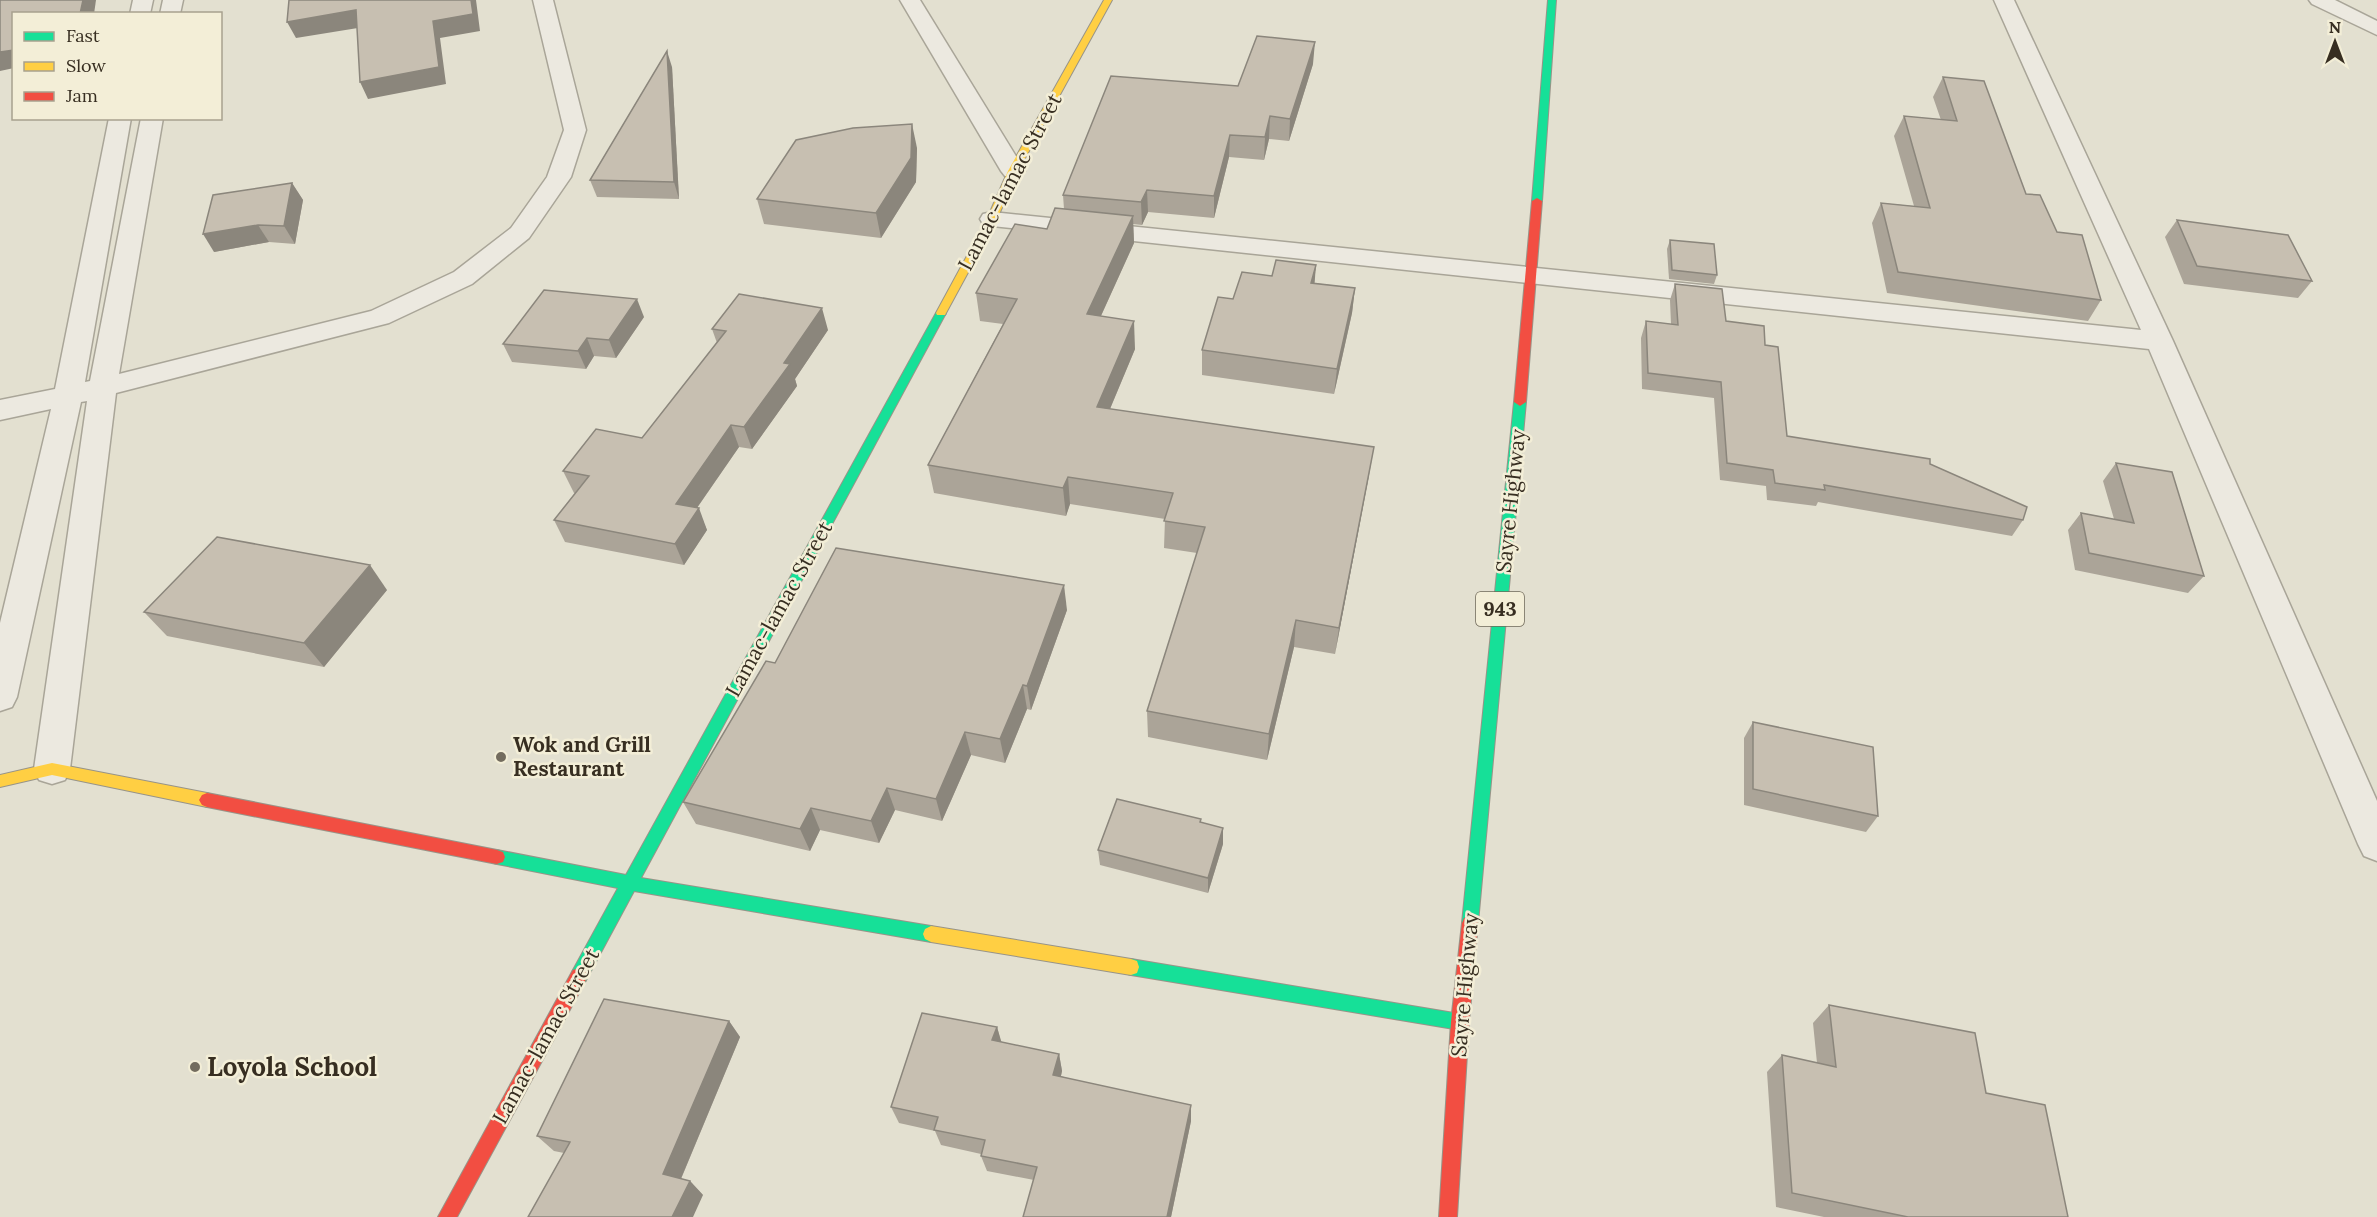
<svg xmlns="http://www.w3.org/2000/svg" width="2377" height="1217" font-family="Lora,serif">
  <rect width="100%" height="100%" fill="#e3e0d0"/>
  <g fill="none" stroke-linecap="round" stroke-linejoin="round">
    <g stroke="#a9a598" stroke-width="3">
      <g id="street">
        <polygon points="133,0 153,0 150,14 130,14"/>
        <polygon points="163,0 183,0 180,14 160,14"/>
        <polygon points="533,0 553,0 586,130 571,177 529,238 472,284 389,323 116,393 70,769 65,780 52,784 39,780 34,769 87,401 81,402 17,697 12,707 0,711 0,623 51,409 0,420 0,400 55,389 109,118 131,118 85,382 90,381 141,118 163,118 119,374 371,311 454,272 511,228 547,177 564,130"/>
        <polygon points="900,0 920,0 1025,171 1021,176 1005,176 1001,171"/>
        <polygon points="1994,0 2014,0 2173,341 2377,801 2377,861 2364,856 2358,844 2149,349 992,226 983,224 980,219 983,214 992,212 2141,330"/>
        <polygon points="2309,0 2335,0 2377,21 2377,35 2312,4"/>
      </g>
    </g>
    <g stroke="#989488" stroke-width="2">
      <g id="fast">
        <polygon points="1548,0 1556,0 1542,201 1537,204 1532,201"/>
        <polygon points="941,310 946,313 641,878 931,926 937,929 939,934 937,939 931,942 634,891 585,982 579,984 573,982 571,976 573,970 618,888 497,864 491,862 489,857 491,852 497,850 626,875 936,313"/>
        <polygon points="1520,398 1526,402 1478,923 1476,928 1470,930 1464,928 1462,923 1514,402"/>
        <polygon points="1131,959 1460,1014 1466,1016 1469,1022 1466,1028 1460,1030 1131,975 1125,973 1123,967 1125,961"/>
      </g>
    </g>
    <g stroke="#989488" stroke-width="2">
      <g id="slow">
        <polygon points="1104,0 1112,0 1018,171 997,219 946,313 945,315 937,315 936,313 987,219 1008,171"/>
        <polygon points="52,763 207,793 212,795 215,800 212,805 207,807 52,775 0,787 0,775"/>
        <polygon points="931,926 1131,959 1137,961 1139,967 1137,973 1131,975 931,942 925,939 923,934 925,929"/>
      </g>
    </g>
    <g stroke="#989488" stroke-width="2">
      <g id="jam">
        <polygon points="1537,198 1542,201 1526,402 1520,406 1514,402 1532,201"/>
        <polygon points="207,793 497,850 503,852 505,857 503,862 497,864 207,807 202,805 199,800 202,795"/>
        <polygon points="1470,916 1476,918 1478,923 1469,1022 1457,1217 1439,1217 1451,1022 1462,923 1464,918"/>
        <polygon points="579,968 585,970 587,976 585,982 457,1217 438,1217 573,970"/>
      </g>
    </g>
    <use href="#street" fill="#ece9e0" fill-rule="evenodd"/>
    <use href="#fast" fill="#16e098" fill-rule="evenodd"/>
    <use href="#slow" fill="#ffcf43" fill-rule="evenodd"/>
    <use href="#jam" fill="#f24e42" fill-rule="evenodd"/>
  </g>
  <g fill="#aba498">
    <polygon points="1313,64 1289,141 1269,139 1264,160 1229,157 1214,218 1148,212 1142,225 1133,224 1134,243 1101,316 1135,349 1110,409 1369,475 1335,654 1294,647 1267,760 1148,737 1147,711 1197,553 1164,548 1165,519 1070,504 1066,516 934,493 928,465 1003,324 980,321 976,293 1047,229 1064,209 1063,195 1238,86"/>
    <polygon points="672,67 679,199 597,197 590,180"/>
    <polygon points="1943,77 2026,194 2057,232 2101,300 2088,321 1887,293 1872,223 1881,203 1914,206 1894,136 1904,116 1941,120 1933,97"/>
    <polygon points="917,148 916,182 881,238 764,224 757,199"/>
    <polygon points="292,183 303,200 295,244 269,242 214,252"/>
    <polygon points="2177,220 2312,281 2298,298 2184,284 2165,237"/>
    <polygon points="1670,240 1717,275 1714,284 1669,279 1667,249"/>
    <polygon points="1316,265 1314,283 1355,288 1352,313 1334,394 1202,375 1202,350 1272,276"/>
    <polygon points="1675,284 1726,321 1765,345 1787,436 1930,464 2023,520 2012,536 1818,502 1816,506 1767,500 1766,486 1720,480 1714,398 1642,389 1641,338 1646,321 1671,324 1670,300"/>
    <polygon points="644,317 616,358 594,356 586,369 512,362 503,344"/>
    <polygon points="712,329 828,330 795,379 797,386 752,449 739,447 697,508 707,530 684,565 565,542 554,520 575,493 574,493 563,471 642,438 717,343"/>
    <polygon points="2116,463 2204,576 2188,593 2075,570 2068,530 2081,513 2114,519 2103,481"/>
    <polygon points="387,590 324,667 167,636 144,612"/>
    <polygon points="1067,610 1031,710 1027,709 1005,763 971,755 942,821 895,810 879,843 820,830 810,851 696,824 683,802 775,663"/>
    <polygon points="1753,722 1878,816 1866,832 1744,805 1744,738"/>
    <polygon points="1201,823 1223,828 1223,844 1208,893 1100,865 1098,850"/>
    <polygon points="1829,1005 1986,1093 2068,1217 1824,1217 1776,1207 1767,1072 1782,1055 1817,1063 1813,1023"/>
    <polygon points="729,1021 740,1037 681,1179 690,1181 703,1195 564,1153 554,1151 537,1136"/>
    <polygon points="997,1027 1001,1042 1059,1054 1062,1071 1061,1076 1191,1121 1171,1217 1023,1217 1034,1180 987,1171 981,1156 981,1154 941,1145 935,1131 899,1123 891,1107"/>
  </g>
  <g fill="#8b867c">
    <polygon points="83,0 96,0 94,14 80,14"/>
    <polygon points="471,0 476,0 480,31 440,38 446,84 368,99 360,82 433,21"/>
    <polygon points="356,10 364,27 296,38 287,22"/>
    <polygon points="1315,42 1313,64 1289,141 1290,119"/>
    <polygon points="14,50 14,68 0,71 0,52"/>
    <polygon points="667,51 672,67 679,199 674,182"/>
    <polygon points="1270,116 1269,139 1264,160 1265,137"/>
    <polygon points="912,124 917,148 916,182 881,238 876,213"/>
    <polygon points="1230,135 1229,157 1214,218 1214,196"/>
    <polygon points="292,183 303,200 295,244 284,226"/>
    <polygon points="1147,190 1148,212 1142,225 1141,202"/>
    <polygon points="1133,216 1134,243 1089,342 1087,314"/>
    <polygon points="258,225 269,242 214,252 203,234"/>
    <polygon points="1316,265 1314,290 1311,283"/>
    <polygon points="1355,288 1352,313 1334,394 1337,369"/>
    <polygon points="637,299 644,317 616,358 609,340"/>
    <polygon points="822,308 828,330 795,379 797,386 752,449 744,427 784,363"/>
    <polygon points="1134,321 1135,349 1099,435 1097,407"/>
    <polygon points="587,338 594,356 586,369 578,351"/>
    <polygon points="731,425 739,447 685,525 676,504"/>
    <polygon points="1374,447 1369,475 1335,654 1339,628"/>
    <polygon points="1068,477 1070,504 1066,516 1063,488"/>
    <polygon points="699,508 707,530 684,565 675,544"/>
    <polygon points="370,565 387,590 324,667 304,643"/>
    <polygon points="1064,585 1067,610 1031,710 1027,686"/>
    <polygon points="1296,620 1294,647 1267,760 1269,734"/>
    <polygon points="1023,685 1027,709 1005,763 1000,739"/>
    <polygon points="965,732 971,755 942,821 936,799"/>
    <polygon points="887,788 895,810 879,843 871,821"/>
    <polygon points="811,808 820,830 810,851 800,829"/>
    <polygon points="1223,828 1223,844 1208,893 1208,878"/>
    <polygon points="729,1021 740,1037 677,1188 663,1174"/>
    <polygon points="997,1027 1002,1044 992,1040"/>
    <polygon points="1059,1054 1062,1071 1057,1092 1053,1075"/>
    <polygon points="1191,1105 1191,1121 1171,1217 1167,1217"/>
    <polygon points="690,1181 703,1195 693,1217 672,1217"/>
  </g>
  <g fill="#c7bfb1" stroke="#8b867c" stroke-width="1.5">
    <polygon points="0,0 83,0 80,14 14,14 14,50 0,52"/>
    <polygon points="289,0 471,0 473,14 433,21 439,67 360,82 356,10 287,22"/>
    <polygon points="1257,36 1315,42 1290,119 1270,116 1265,137 1230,135 1214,196 1147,190 1141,202 1063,195 1111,76 1238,86"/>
    <polygon points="667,51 674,182 590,180"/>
    <polygon points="1943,77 1984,81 2026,194 2040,195 2057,232 2082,235 2101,300 1898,272 1881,203 1930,208 1904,116 1957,121"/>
    <polygon points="912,124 911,158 876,213 757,199 796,140 853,128"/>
    <polygon points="292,183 284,226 258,225 203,234 213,195"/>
    <polygon points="1055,208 1133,216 1087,314 1134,321 1097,407 1374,447 1339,628 1296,620 1269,734 1147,711 1205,527 1164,521 1173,493 1068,477 1063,488 928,465 1017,299 976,293 1015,224 1047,229"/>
    <polygon points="2177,220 2288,235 2312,281 2197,266"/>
    <polygon points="1670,240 1714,244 1717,275 1672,270"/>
    <polygon points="1276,260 1316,265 1311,283 1355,288 1337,369 1202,350 1218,297 1233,299 1242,272 1272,276"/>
    <polygon points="1675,284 1722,289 1726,321 1764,326 1765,345 1778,347 1787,436 1930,459 1930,464 2027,507 2023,520 1824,485 1825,490 1775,483 1773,470 1727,463 1721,382 1648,373 1646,321 1678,325"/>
    <polygon points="544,290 637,299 609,340 587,338 578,351 503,344"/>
    <polygon points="739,294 822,308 784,363 790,364 744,427 731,425 676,504 699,508 675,544 554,520 589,476 563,471 596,429 642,438 726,331 712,329"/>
    <polygon points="2116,463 2172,472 2204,576 2089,553 2081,513 2134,523"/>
    <polygon points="217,537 370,565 304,643 144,612"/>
    <polygon points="836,548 1064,585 1027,686 1023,685 1000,739 965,732 936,799 887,788 871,821 811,808 800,829 683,802 766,661 775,663"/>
    <polygon points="1753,722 1873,747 1878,816 1753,789"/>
    <polygon points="1117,799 1201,819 1200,822 1223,828 1208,878 1098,850"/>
    <polygon points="604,999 729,1021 663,1174 690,1181 672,1217 528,1217 570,1142 537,1136"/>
    <polygon points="1829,1005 1975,1033 1986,1093 2045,1105 2068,1217 1908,1217 1792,1193 1782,1055 1836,1067"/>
    <polygon points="922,1013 997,1027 992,1040 1059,1054 1053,1075 1191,1105 1167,1217 1023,1217 1037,1167 981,1156 985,1140 934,1130 938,1117 891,1107"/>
  </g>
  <g fill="#736c5e" stroke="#f3eed7" stroke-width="2">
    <circle cx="501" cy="757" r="6"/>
    <circle cx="195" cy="1067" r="6"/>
  </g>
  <g text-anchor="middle" stroke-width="5" stroke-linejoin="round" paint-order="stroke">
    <rect fill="#f3eed7" stroke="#6f6858" stroke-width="1.5" x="1476" y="592" width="48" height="34" rx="4.5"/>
    <g font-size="20" font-weight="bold" fill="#372e21">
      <text x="1500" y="616">943</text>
    </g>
    <g font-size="21" fill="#372e21" stroke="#f3eed7">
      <text transform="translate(1010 182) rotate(-62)" y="7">Lamac-lamac Street</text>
      <text transform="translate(1511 501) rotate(-84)" y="7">Sayre Highway</text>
      <text transform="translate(779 609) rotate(-61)" y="7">Lamac-lamac Street</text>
      <text transform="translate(1465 985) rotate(-85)" y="7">Sayre Highway</text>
      <text transform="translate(546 1036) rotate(-61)" y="7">Lamac-lamac Street</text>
    </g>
    <g font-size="21" font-weight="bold" fill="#372e21" stroke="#f3eed7" text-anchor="start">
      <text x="513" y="752">Wok and Grill<tspan x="513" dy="24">Restaurant</tspan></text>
    </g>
    <g font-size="26" font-weight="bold" fill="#372e21" stroke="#f3eed7" text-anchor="start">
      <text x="207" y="1076">Loyola School</text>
    </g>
  </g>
  <rect x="12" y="12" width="210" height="108" fill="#f3eed7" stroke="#a8a18e" stroke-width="1.5"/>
  <rect x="24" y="32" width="30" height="9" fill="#16e098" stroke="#a8a18e" stroke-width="1.5"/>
  <text x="66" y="42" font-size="18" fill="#372e21">Fast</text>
  <rect x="24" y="62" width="30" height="9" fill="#ffcf43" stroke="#a8a18e" stroke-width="1.5"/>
  <text x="66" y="72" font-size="18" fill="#372e21">Slow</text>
  <rect x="24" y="92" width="30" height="9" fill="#f24e42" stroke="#a8a18e" stroke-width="1.5"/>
  <text x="66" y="102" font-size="18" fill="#372e21">Jam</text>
  <g transform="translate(2335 42)" stroke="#f3eed7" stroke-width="4.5" paint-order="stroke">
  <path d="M0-4.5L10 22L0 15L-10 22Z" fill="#372e21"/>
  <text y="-9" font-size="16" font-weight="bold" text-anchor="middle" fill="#372e21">N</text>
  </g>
</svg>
